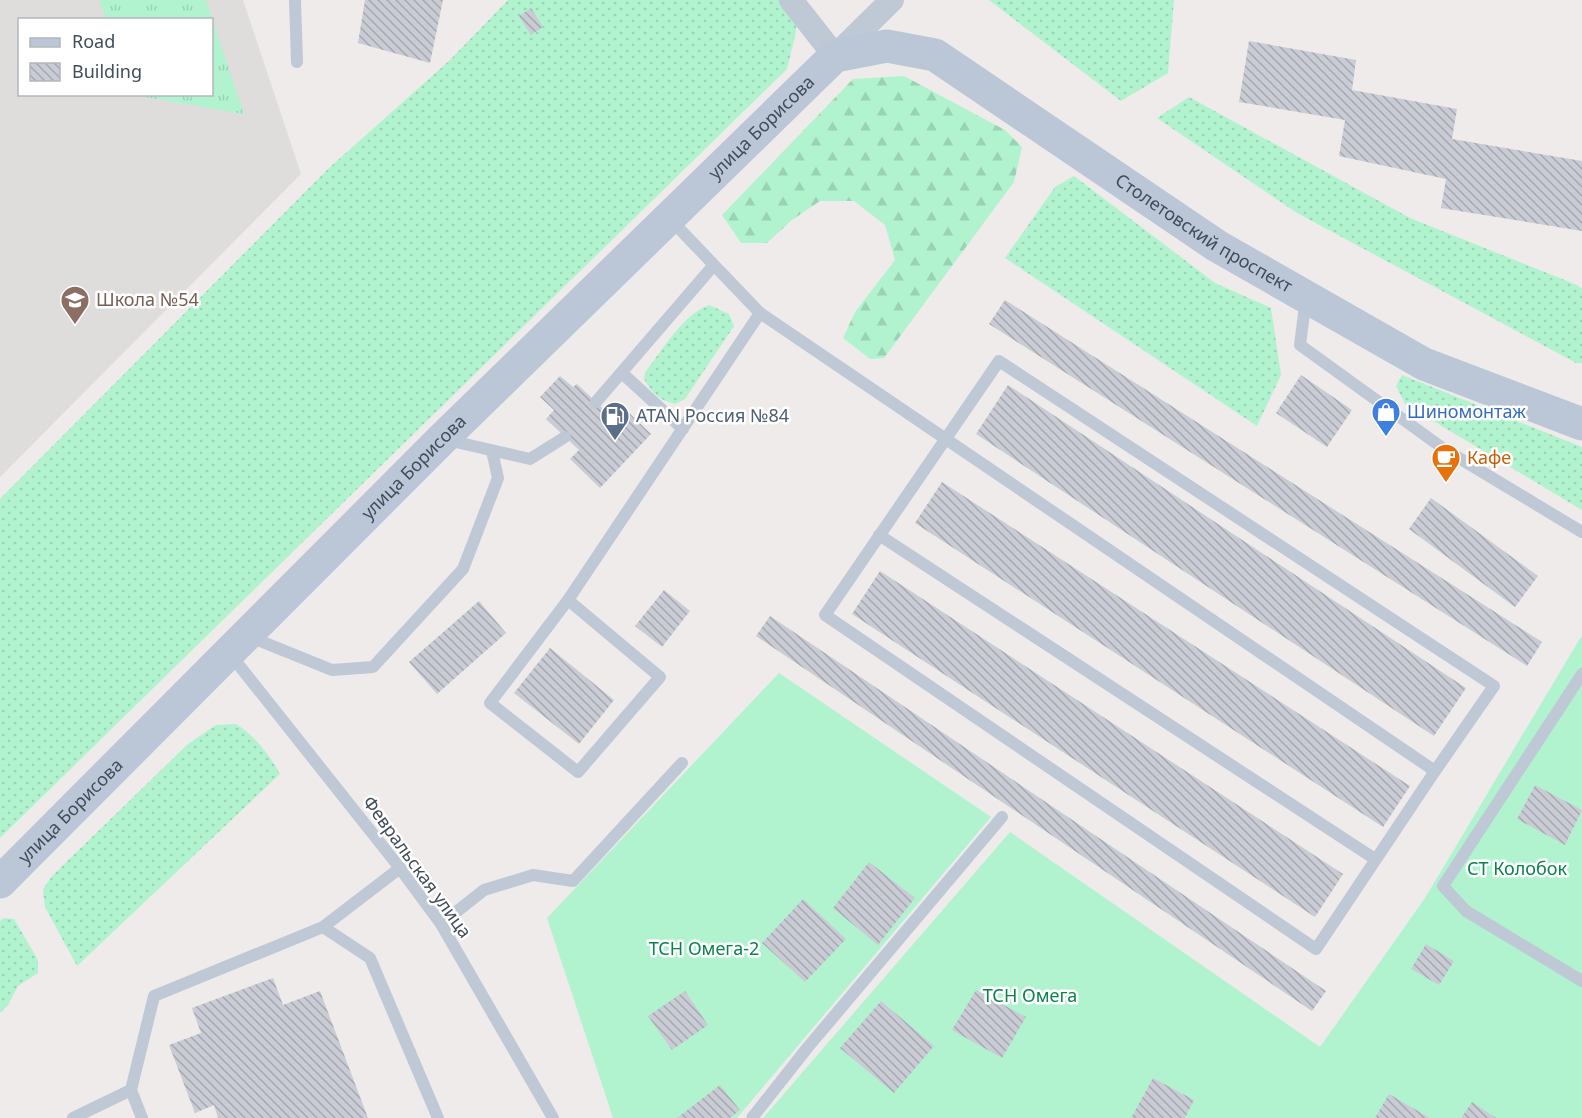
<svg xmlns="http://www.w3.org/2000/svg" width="1582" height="1118" font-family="'Noto Sans',sans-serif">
  <defs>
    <pattern id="grass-dots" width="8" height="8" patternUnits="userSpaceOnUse" patternTransform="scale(1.5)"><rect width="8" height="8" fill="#b2f3cf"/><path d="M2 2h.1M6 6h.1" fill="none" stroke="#9ad2b4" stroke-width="1.8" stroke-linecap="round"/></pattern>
    <pattern id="forest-firs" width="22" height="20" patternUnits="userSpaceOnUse" patternTransform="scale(1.5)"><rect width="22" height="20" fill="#b2f3cf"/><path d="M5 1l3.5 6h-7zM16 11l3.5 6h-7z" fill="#9ad2b4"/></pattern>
    <pattern id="park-tufts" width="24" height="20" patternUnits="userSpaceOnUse" patternTransform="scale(1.5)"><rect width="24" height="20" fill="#b2f3cf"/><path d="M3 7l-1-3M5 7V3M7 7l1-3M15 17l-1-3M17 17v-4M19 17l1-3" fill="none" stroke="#9ad2b4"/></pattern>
    <pattern id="building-back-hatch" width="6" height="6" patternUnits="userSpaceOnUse" patternTransform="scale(1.5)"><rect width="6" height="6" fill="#c9ccd4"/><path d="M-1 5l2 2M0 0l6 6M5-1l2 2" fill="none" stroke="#a5a8af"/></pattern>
  </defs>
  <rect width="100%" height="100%" fill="#eeebea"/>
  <path fill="#dfdcdc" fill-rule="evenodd" d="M0,0H243L301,174L0,477ZM20,20H212V94H20Z"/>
  <g fill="url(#grass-dots)">
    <polygon points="508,0 797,0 796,32 787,69 0,838 0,499 329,168 450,60"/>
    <polygon points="989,0 1174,0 1168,73 1121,101"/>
    <polygon points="1189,97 1410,218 1577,285 1582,289 1582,363 1576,363 1297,213 1157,118"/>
    <polygon points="1074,176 1215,283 1271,308 1281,375 1257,426 1005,258 1055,187"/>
    <path d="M709,305L729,314L734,326L685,399L675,404C659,400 652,393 644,379L645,372C663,350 682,315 709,305Z"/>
    <polygon points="1402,375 1582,447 1582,510 1405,404 1396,386"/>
    <path d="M236,724C256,737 268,753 280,774L77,966L45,907L43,889L53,875L188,744L216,725Z"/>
    <polygon points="4,918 14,919 38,960 38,973 18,986 8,1005 0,1013 0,921"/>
  </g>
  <polygon fill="url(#forest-firs)" points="904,76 1005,130 1022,147 1014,182 884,358 870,359 843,338 855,312 895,260 885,225 854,201 820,201 792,220 767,243 741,243 722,215 853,79"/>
  <polygon fill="url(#park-tufts)" points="99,0 206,0 244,114 133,95 212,94 212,20 106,19"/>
  <g fill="#b2f3cf">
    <polygon points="1582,635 1582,1118 763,1118 1010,832 1320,1047 1425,898"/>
    <polygon points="779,673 991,817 737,1118 613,1118 547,918"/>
  </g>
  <g fill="url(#building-back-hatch)">
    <polygon points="365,0 443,0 430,63 358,43"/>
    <polygon points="531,8 543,27 531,35 519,16"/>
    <polygon points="1249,41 1356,60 1352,90 1457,109 1452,139 1582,161 1582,231 1441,208 1446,179 1339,156 1345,120 1239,102"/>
    <polygon points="1005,300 1542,642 1527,666 989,324"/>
    <polygon points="1301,375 1352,410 1327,447 1276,413"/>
    <polygon points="560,376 573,387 577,384 611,416 622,406 651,434 600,488 570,459 579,450 546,419 554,410 540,397"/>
    <polygon points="1008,385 1466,688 1434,736 976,434"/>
    <polygon points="942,482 1410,786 1383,827 915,523"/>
    <polygon points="1431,498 1538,576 1515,607 1409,529"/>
    <polygon points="880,571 1343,874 1315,917 852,614"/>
    <polygon points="664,590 690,611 662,647 635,626"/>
    <polygon points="479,601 506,633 437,694 409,662"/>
    <polygon points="770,616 1326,991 1312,1011 756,636"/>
    <polygon points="550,648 614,700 579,744 514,693"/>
    <polygon points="1535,785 1582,810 1565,845 1517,819"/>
    <polygon points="869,862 915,898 878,945 833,908"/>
    <polygon points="803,899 846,939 805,982 762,943"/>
    <polygon points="1426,944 1454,961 1439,985 1411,969"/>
    <polygon points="273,978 283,1005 320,991 368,1118 218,1118 214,1105 195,1113 169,1045 201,1033 192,1008"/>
    <polygon points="976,990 1026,1017 1002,1058 952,1030"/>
    <polygon points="685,991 708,1025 672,1050 648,1016"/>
    <polygon points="881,1001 934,1046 894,1093 840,1048"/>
    <polygon points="1153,1078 1194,1100 1185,1118 1131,1118"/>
    <polygon points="720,1085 740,1110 730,1118 677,1118"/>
    <polygon points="1389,1094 1430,1118 1375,1118"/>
    <polygon points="1472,1102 1496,1118 1461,1118"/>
  </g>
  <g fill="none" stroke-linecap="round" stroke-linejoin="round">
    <g stroke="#bfc9d5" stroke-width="12">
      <polyline points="295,0 297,62"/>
      <polyline points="1306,298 1300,345 1444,449 1582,532"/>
      <polyline points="760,313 1435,771 1494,686 999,361 825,615 1316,949 1435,771"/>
      <polyline points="622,373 683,429"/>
      <polyline points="596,402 713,266"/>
      <polyline points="447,440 530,459 565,437"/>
      <polyline points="879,535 1375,859"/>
      <polyline points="568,600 490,703 578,772 660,677 568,600 760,313 670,219"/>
      <polyline points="248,636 332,670 373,667 463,569 498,478 492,451"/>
      <polyline points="230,654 396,863 441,924 553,1118"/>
      <polyline points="1582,674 1443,886 1466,911 1582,981"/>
      <polyline points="441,924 484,890 533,875 573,881 682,763"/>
      <polyline points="323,927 400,868"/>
      <polyline points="73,1118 131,1090"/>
      <polyline points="142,1118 131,1090 154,996 323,927 370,958 438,1118"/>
      <polyline points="752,1118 808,1047 1002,817"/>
    </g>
    <polyline stroke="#bfc9d5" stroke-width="24" points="791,0 835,56 892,0"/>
    <path stroke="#bbc7d7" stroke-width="33" id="s1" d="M0,882L442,439L835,56L887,46L935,55L1217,246L1424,364L1582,424"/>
  </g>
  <defs>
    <g id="school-pin" transform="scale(1.5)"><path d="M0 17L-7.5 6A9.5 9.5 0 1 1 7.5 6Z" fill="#8d6e63" stroke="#fff"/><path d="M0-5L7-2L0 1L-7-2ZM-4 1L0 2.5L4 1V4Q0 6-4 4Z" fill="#fff"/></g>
    <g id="shop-pin" transform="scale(1.5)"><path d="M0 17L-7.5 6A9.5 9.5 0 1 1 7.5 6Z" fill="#3f7fe0" stroke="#fff"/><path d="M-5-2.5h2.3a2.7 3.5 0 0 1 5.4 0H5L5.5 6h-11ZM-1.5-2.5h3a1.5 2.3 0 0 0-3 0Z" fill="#fff"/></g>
    <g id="fuel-pin" transform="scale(1.5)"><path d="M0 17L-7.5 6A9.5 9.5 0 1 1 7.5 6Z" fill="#5c6f8a" stroke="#fff"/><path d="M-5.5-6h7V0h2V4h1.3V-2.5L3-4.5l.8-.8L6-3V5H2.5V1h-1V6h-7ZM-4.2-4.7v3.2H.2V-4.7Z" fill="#fff"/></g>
    <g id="cafe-pin" transform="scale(1.5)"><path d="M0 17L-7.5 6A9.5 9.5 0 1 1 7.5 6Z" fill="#e8710a" stroke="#fff"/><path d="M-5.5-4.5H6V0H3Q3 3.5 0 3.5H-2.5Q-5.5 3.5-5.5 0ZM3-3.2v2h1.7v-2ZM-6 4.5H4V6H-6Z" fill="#fff"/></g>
  </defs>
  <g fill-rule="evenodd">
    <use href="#school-pin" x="75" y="300"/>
    <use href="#shop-pin" x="1386" y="412"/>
    <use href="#fuel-pin" x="615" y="416"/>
    <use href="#cafe-pin" x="1446" y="458"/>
  </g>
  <g text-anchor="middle" stroke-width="5" stroke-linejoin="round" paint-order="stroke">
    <g font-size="18" fill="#424d5a" stroke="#fff">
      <text dy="6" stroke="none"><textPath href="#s1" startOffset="1072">улица Борисова</textPath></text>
      <text dy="6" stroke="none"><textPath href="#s1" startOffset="1599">Столетовский проспект</textPath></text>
      <text dy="6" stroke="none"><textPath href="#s1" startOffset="586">улица Борисова</textPath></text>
      <text dy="6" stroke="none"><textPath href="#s1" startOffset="100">улица Борисова</textPath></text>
      <text transform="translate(417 867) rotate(54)" y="6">Февральская улица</text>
    </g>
    <g font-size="18" fill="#785e54" stroke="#fff" text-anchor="start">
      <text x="96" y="306">Школа №54</text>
    </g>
    <g font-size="18" fill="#366cbe" stroke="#fff" text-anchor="start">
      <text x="1407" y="418">Шиномонтаж</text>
    </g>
    <g font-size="18" fill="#4e5e75" stroke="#fff" text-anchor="start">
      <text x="636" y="422">ATAN Россия №84</text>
    </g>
    <g font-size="18" fill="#c56008" stroke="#fff" text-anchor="start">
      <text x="1467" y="464">Кафе</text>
    </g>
    <g font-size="18" fill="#0c824e" stroke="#fff">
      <text x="1517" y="875">СТ Колобок</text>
      <text x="704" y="955">ТСН Омега-2</text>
      <text x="1030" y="1002">ТСН Омега</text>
    </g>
  </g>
  <rect x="18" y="18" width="195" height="78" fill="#ffffff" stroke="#b3b8bd" stroke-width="1.5"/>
  <rect x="30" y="38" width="30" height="9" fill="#bbc7d7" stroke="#b3b8bd" stroke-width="1.5"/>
  <text x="72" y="48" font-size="18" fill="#424d5a">Road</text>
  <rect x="30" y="63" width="30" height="18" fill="url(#building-back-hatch)" stroke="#b3b8bd" stroke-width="1.5"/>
  <text x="72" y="78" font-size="18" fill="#424d5a">Building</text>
</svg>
